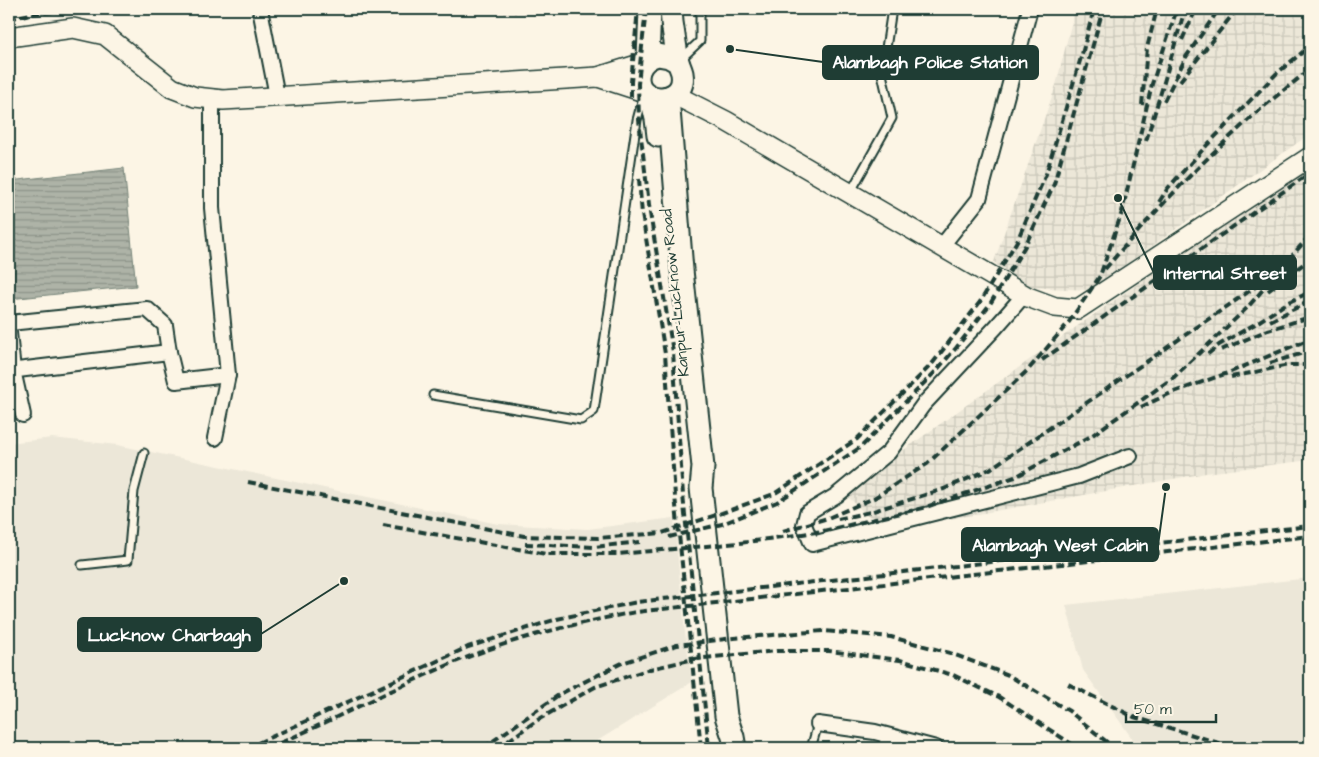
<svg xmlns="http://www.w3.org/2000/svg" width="1319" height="757" font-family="'Architects Daughter',sans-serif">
  <defs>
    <pattern id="industrial-grid" width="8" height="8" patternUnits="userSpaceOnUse" patternTransform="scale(1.25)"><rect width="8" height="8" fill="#ece7d8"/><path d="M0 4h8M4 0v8" fill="none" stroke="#cac7ba"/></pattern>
    <pattern id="water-rules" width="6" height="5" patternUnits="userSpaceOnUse" patternTransform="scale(1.25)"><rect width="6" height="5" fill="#aeb3a7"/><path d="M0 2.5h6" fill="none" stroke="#8d9389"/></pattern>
  </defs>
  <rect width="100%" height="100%" fill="#fcf5e5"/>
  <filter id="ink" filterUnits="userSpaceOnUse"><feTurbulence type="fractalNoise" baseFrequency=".02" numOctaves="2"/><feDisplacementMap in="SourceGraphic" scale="10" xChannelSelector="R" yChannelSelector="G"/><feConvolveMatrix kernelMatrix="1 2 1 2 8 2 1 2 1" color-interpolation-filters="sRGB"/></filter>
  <g filter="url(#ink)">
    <g fill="#ece7d8">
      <polygon points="52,438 117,445 498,524 588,529 674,518 685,633 692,682 586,748 9,748 9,443"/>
      <polygon points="1310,578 1310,748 1139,748 1083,670 1066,605"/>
    </g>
    <g fill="url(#industrial-grid)">
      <polygon points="463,9 599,9 595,16 475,13"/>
      <polygon points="1075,9 1310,9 1310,134 1090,290 1024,287 994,262 1056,85"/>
      <polygon points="1310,164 1310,460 1206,473 883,531 844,493 1046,348"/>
    </g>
    <polygon fill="url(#water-rules)" stroke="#758479" points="124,168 136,286 9,299 9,181"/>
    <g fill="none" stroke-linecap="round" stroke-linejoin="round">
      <g stroke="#1f3d34" stroke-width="11">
        <g id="lane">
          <polyline points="682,58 700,41 700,9"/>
          <polyline points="850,193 892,118 882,74 892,9"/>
          <polyline points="433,395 581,420 594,411 637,120 644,94"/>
          <polyline points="82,565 128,560 134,491 144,453"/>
          <polyline points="811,748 818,724"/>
          <polyline points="881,748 887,735"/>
        </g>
      </g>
      <g stroke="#1f3d34" stroke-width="18">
        <g id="street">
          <polyline points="260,9 277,96"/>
          <polyline points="212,99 212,208 228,375 215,438"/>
          <polyline points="941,247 979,199 1030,9"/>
          <polyline points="1024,295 996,327 923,405 889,452 837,495 807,513 804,525 812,544 1079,476 1130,456"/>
          <polyline points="9,323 147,309 165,325 169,352 176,381 228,375"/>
          <polyline points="9,333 13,370 23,415"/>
          <polyline points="9,371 169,352"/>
          <polyline points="818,724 875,732 936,748"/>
        </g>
      </g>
      <g stroke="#1f3d34" stroke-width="22">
        <g id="secondary">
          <polyline points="9,37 73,28 105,35 172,88 195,97 223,100 598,77 643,63"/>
          <polyline points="598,77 644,92"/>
          <polyline points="673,94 726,121 1028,297 1055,307 1078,309 1310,157"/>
        </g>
      </g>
      <g stroke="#1f3d34" stroke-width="25">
        <g id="primary">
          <polyline points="671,9 672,22 678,62"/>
          <path d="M658,55L669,57L678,62C679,65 681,69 682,73C688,108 630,105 639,71C642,62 649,57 658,55Z"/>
          <polyline points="648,58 650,9"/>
          <polyline points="651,97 656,119 658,136"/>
          <polyline points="668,97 682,270 703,467 701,488 726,716 733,737 735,748"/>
        </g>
      </g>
      <use href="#lane" stroke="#fcf5e5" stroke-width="7"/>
      <use href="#street" stroke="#fcf5e5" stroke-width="14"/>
      <use href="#secondary" stroke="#fcf5e5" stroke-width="19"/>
      <use href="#primary" stroke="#fcf5e5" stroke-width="21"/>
      <g stroke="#1f3d34" stroke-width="4" stroke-dasharray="8 4" stroke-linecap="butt">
        <polyline points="646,9 638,84 639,120 650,213 673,352 683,495 709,748"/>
        <polyline points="9,19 30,14 87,9"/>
        <polyline points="1182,40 1196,9"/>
        <polyline points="1180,81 1237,9"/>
        <polyline points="631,97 631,82 638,9"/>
        <polyline points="1164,101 1186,57 1219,9"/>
        <polyline points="1142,105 1147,48 1157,9"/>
        <polyline points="1146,141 1162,89 1185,9"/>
        <polyline points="639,179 642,214 665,354 675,496 701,748"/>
        <polyline points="1159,202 1168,188 1208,144 1276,74 1310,46"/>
        <path d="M1105,269C1151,215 1201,162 1254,115C1272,99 1292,84 1310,69"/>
        <polyline points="1268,291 1310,259"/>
        <polyline points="1270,321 1304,304 1310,302"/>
        <polyline points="1221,350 1268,330 1310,317"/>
        <polyline points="1208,354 1219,345 1255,324 1287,303 1310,292"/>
        <polyline points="1042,360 1310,173"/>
        <polyline points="1270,363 1310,351"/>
        <polyline points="1231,377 1289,365 1310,365"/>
        <polyline points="1141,407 1171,393 1228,373 1310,339"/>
        <polyline points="248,482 524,536 598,538 662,533 722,513 774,494 857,439 932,364 980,302 1017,241 1046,174 1082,54 1094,9"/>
        <polyline points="838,519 870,512 944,489 990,469 1264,281"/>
        <polyline points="383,525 546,554 618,554 740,543 823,531 923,508 1015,477 1091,436 1174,377 1247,308 1310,235"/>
        <polyline points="783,531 828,518 874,498 927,464 1028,370 1069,322 1100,276 1122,212 1152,84 1177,9"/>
        <polyline points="669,537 722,524 777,502 861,447 936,371 956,348 990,304 1025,246 1054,184 1103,9"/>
        <polyline points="525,544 594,547 640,542"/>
        <polyline points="1068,684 1134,717 1219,743 1247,748"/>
        <polyline points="247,748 468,647 557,619 637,602 1310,526"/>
        <path d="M269,748C329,722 386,692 446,666C506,640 571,624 636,612L1310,536"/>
        <polyline points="483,748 560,694 622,663 677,645 734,638 823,631 891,637 950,653 1008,675 1069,711 1114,748"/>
        <polyline points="498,748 536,721 595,687 650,669 694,659 776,651 829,651 900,660 953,675 999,697 1070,743 1077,748"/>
      </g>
    </g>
  </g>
  <g text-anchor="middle" stroke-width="5" stroke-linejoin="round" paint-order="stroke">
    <g font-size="16" fill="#1f3d34" stroke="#fcf5e5">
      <text transform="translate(674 293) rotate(-96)" y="6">Kanpur-Lucknow Road</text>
    </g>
  </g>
  <path fill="none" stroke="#1f3d34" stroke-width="2" d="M730 49L823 62M1118 198L1154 273M1166 487L1158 545M344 581L261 634"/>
  <g fill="#1f3d34" stroke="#fcf5e5" stroke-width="2">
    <circle cx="730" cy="49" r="5"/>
    <circle cx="1118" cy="198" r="5"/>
    <circle cx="1166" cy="487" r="5"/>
    <circle cx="344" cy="581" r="5"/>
  </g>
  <g fill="#1f3d34" stroke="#1f3d34" stroke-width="2">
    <rect x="823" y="46" width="215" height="33" rx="5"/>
    <rect x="1154" y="256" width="142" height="33" rx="5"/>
    <rect x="962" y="528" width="196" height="33" rx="5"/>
    <rect x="78" y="618" width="183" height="33" rx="5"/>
  </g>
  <g font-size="18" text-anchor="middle" font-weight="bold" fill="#fff">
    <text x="930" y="68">Alambagh Police Station</text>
    <text x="1225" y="279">Internal Street</text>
    <text x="1060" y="551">Alambagh West Cabin</text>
    <text x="169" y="641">Lucknow Charbagh</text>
  </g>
  <rect width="1319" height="757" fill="none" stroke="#fcf5e5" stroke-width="30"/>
  <rect x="15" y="15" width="1289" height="727" fill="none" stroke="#1f3d34" stroke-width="2" filter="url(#ink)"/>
  <path d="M1126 714v8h90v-8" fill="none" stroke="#1f3d34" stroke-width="2.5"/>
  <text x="1134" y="714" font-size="15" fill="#1f3d34" stroke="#fcf5e5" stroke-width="4" paint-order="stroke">50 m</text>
</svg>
